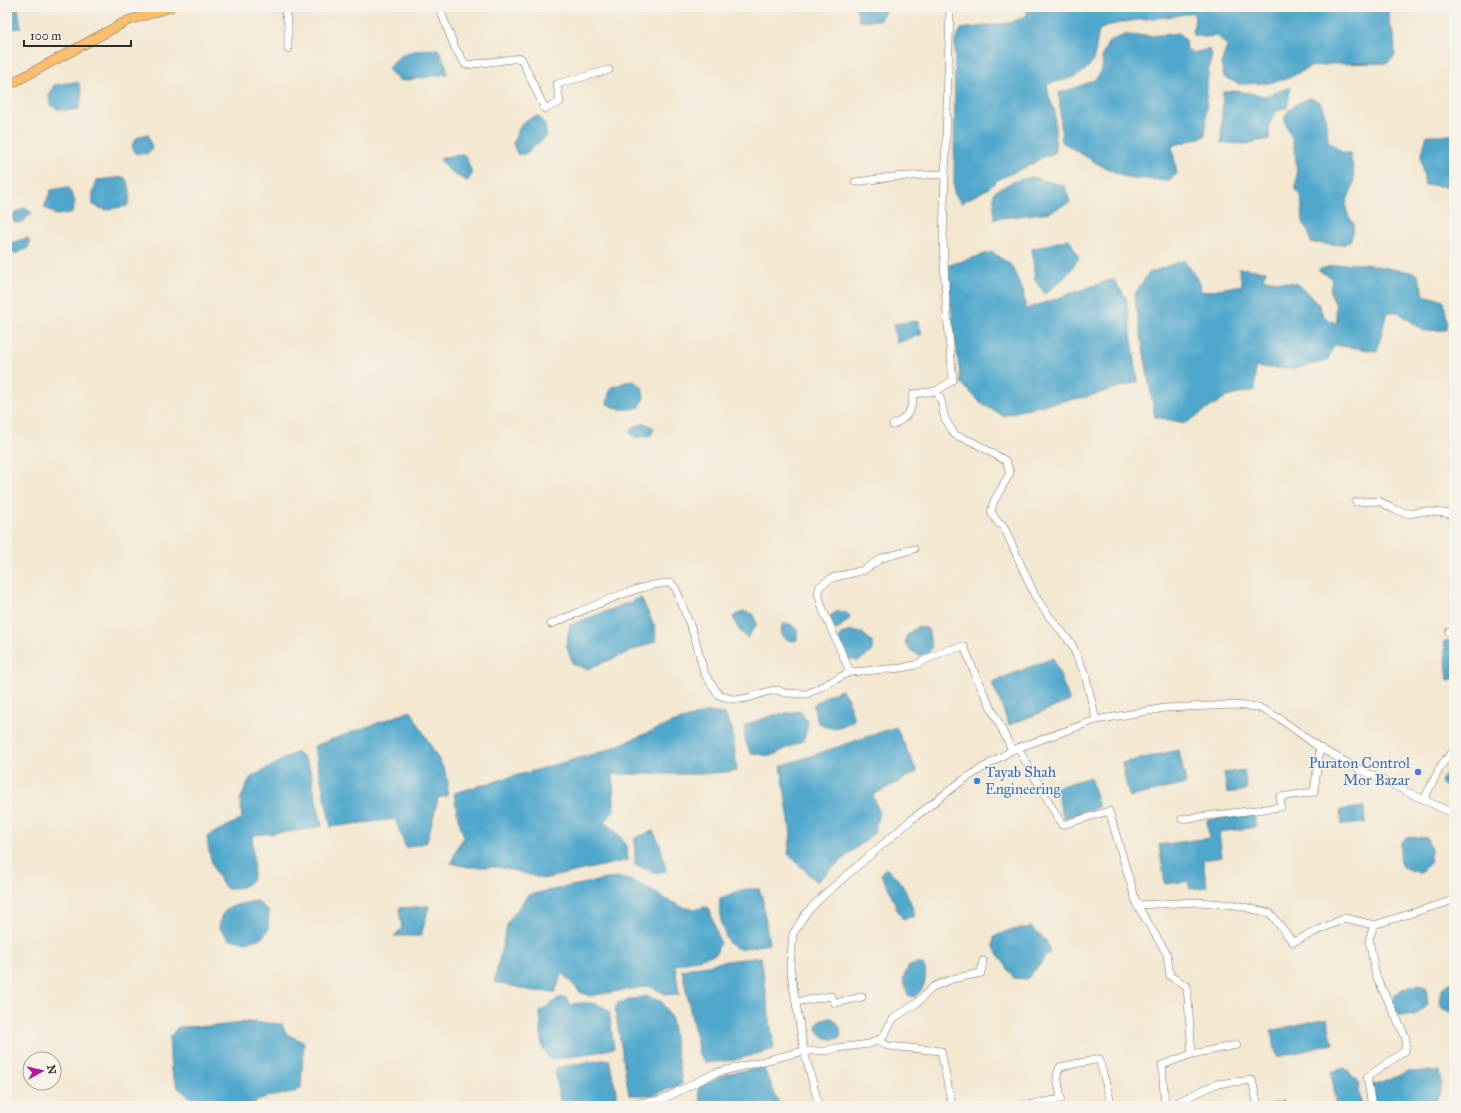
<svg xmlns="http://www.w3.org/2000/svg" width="1461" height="1113" font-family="'IM FELL Great Primer',serif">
  <rect width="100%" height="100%" fill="#f7f3e8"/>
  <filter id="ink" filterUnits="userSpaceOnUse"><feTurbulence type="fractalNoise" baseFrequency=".025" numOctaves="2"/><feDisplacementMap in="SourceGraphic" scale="8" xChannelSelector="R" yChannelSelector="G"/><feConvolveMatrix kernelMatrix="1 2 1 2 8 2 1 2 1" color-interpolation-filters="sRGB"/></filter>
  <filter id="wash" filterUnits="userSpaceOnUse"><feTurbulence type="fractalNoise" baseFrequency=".012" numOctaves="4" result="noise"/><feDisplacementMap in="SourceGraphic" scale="16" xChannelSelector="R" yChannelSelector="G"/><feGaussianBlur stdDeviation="0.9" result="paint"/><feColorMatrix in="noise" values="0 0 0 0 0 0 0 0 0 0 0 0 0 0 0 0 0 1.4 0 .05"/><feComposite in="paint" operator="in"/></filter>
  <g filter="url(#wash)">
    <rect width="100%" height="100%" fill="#f3e7d0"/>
    <g fill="#4fa7cc" stroke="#3d697c">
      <polygon points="18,7 21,28 7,30 7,8"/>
      <polygon points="856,7 884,7 884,13 880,20 859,21"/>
      <path d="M1029,7H1387L1390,26L1394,33L1395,56L1388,63L1330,64L1310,67L1289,78L1269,83L1239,84L1224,77L1221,64L1227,46L1218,36L1205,37L1193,35L1195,17L1192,12C1162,21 1127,16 1099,30C1097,38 1096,53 1093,60C1084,78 1063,80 1047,84L1049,97L1055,112V153L1043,157L1032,164L999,179L989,188L961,203L954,193L955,41L961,29L1010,23L1026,16Z"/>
      <path d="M1179,33L1185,40L1186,49L1193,53L1209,49L1212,55C1204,81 1208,109 1205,136L1172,146L1177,174L1167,181L1126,177L1098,164L1062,142L1059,93L1075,88L1096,79L1103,66L1102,56L1109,41L1125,35L1150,36Z"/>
      <path d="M438,49L447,67V74L401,81L395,77L388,69C401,49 417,50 438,49Z"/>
      <path d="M74,82L79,83L82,94L79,109C68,111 60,112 50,105L49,96L54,85Z"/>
      <path d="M1291,87L1287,108C1270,110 1269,123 1269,139L1245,144L1221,143L1223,92L1236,91L1266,96Z"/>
      <path d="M1309,98L1320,102L1325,114L1328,141L1343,153H1350C1351,160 1354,170 1354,178C1353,198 1337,202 1354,224L1351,240L1343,245L1311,243L1309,234L1303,222L1301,195L1296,191C1297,173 1297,156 1292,138C1290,131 1282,122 1286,115C1290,106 1301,102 1309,98Z"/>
      <path d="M538,116L545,125L547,136L525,154H517L513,143C520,127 520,120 538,116Z"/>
      <path d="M148,134L152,148L147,154L135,153L132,146C135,137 139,136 148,134Z"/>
      <polygon points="1427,135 1454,135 1454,187 1425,185 1421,157"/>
      <path d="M462,155L466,156L472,174L468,181C455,177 448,170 440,159L450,156Z"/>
      <path d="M124,177C131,186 132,196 127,206L105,210L93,205V192L97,180Z"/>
      <polygon points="1032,177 1065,186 1070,202 1050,212 994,219 994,192 1012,182"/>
      <polygon points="68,187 75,201 72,213 56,215 44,207 51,190"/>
      <path d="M25,208L32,213C26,219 22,224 14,223L12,216L18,211Z"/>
      <polygon points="27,238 30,241 28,248 17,253 7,254 7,244"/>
      <polygon points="1069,239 1079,258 1066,276 1045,294 1035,280 1032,249"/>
      <polygon points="992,252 1011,265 1023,291 1026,309 1113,279 1126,298 1138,382 1086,397 1032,407 1003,416 982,404 961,383 946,266"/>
      <path d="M1184,260L1197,278L1201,292L1242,285L1239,268L1266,271L1263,279L1298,284L1318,303L1324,317L1337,324L1335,303L1330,293L1332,278L1318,270C1348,260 1362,263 1392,269C1402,271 1409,270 1418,275L1424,295L1444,301L1447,322L1446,330L1424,331L1398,312H1387L1377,351L1334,345L1327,361L1293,369L1255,367V390L1226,397L1186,423L1155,417L1134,295L1149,273Z"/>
      <polygon points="918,321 922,334 897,343 893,324"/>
      <path d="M632,380L642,387L644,397L640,407C628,411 619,410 607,404L610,388Z"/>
      <polygon points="645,423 654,428 651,435 636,438 630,433 633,427"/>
      <polygon points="641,598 655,627 656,641 587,669 573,664 566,645 570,625"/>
      <polygon points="743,611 753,614 757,624 747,638 739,630 733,617"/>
      <polygon points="838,611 845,612 851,617 837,630 834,628 830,616"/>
      <polygon points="783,624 790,624 797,629 797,640 790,641 783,637 781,630"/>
      <path d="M919,626L928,629L932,648L927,654L919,655C900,646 901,636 919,626Z"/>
      <polygon points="851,631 862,633 872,641 872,652 858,661 846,658 839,641 841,634"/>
      <polygon points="1454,640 1454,679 1448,680 1444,641"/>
      <polygon points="1053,658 1070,701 1009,725 992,682"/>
      <path d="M842,690L848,699L854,720C842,727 831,732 818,723L813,705L828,695Z"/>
      <polygon points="411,711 444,769 448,782 447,796 438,798 427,842 406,848 395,819 331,827 314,746"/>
      <polygon points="801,711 808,724 804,740 771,756 750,753 745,738 745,725 773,715"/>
      <path d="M709,712L724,714L732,728L737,771L698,774H613L614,810L605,822C618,833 628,841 628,860L543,879L520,872L498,867H468L451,863L458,846L464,837L458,818L454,793L604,751L672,723Z"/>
      <polygon points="896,727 917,772 873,795 879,812 874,833 816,882 788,854 791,834 781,766"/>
      <polygon points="1179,750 1186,784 1129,797 1122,763"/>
      <path d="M297,752C314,763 312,787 317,804C319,812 321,818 322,826L305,830L253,835C251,852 257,866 251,882L242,887L227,889C213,874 209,856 207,836L242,819L240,800L250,778Z"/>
      <polygon points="1454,762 1454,792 1445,787 1441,781"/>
      <polygon points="1244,770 1247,790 1227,793 1224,773"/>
      <polygon points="1090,777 1099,807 1064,818 1055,788"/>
      <polygon points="1364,807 1365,823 1342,825 1340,810"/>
      <polygon points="1254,814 1256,827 1219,832 1222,857 1203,860 1207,887 1190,889 1188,881 1165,884 1159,845 1209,838 1207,820"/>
      <polygon points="653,831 660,844 666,871 656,873 635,865 635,838"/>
      <polygon points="1406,837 1427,838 1431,850 1430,863 1421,872 1411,871 1402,867 1399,859 1401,842"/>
      <path d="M885,868C901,877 910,898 915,916L903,919C896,910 894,902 890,891C887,884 883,881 881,874Z"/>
      <path d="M616,877C623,879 632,880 639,884C657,892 685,916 704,907L709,908L720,943L716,954L675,965L679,995L666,994L648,986L590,996L580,992L562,973L555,992L533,991L494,982L508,922L528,895Z"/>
      <path d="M746,889H759L762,896L769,944L739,949L729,944C722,929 718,914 720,898Z"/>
      <path d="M257,901L269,912L268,930L262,938L246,942L229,939L219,928C220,924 220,918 222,915C228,904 247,903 257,901Z"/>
      <polygon points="429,906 421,936 394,936 402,928 399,908"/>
      <polygon points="1031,927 1047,942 1050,952 1027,979 1014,978 993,946 994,937 1007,931"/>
      <polygon points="761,957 774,1049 735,1060 706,1063 700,1058 682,970 726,961"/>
      <path d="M915,964H923C929,974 924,992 914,997L908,995L903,979L908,967Z"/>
      <path d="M1454,982V1012H1450L1442,1008C1438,996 1439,985 1454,982Z"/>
      <polygon points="1417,985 1426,987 1428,1005 1415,1016 1399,1015 1392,1005 1394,995 1403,989"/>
      <polygon points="646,996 662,1002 671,1018 682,1084 653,1095 629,1095 615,1009 618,1003"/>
      <path d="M559,998H567L570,1005C583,1001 598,1002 609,1011L614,1048L598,1052L550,1060L542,1047L540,1012Z"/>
      <path d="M832,1018C839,1023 842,1029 840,1038C829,1041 819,1037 816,1026L821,1019Z"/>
      <polygon points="1327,1018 1333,1044 1277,1057 1271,1031"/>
      <polygon points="248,1022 282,1024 286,1034 304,1042 301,1088 294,1093 266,1097 254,1103 242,1106 201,1106 178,1088 171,1072 169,1038 178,1027 216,1026"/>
      <polygon points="609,1059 616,1091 616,1100 613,1103 569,1106 563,1106 561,1104 555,1071 558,1067"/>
      <polygon points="763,1067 778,1101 778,1106 701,1106 698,1088 725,1074"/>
      <polygon points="1345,1068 1360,1083 1359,1092 1362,1106 1337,1106 1331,1072"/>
      <polygon points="1429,1071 1440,1072 1442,1085 1434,1106 1377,1106 1373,1102 1372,1083 1379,1084 1407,1072"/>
    </g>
  </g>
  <g filter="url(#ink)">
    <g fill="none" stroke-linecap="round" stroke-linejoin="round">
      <g stroke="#716d65" stroke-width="8">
        <g id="minor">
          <polyline points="284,7 288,24 288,49"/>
          <polyline points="439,7 455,48 466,65 521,58 545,109 560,102 557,84 609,70"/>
          <polyline points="855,182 892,177 945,174"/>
          <polyline points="936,391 941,400 945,419 955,435 973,442 1006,461 1010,473 994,501 991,512 999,524 1002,524 1004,527 1035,596 1048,615 1071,643 1085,674 1096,720"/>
          <path d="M893,425C907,418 913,410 913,394L936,391L953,380L946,304L943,240L950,7"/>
          <polyline points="1356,502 1379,501 1395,510 1410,514 1423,511 1454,514"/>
          <path d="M551,624C581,612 641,582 671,583L676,589L695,638L704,673L719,695C746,706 754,692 777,690L785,693L807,694L850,672L902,668L915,665L942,652L964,646L977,679L1012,750"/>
          <polyline points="1449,632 1454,631"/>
          <polyline points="850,672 823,610 818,593 820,586 832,578 864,570 882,558 914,549"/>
          <polyline points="1018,748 1062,825 1109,811 1137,905 1167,954 1170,976 1187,986 1192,1054 1162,1065 1165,1106"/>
          <polyline points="1424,799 1442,764 1454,750"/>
          <polyline points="1182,819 1281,807 1280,797 1314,792 1320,748"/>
          <polyline points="1137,905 1199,902 1235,905 1270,913 1293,942 1345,918 1374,925 1454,900"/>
          <polyline points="796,1002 831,996 835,1003 862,997"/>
          <polyline points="878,1040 888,1046 941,1051 952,1106"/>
          <polyline points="1192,1054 1237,1045"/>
          <polyline points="617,1106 661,1100 715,1073 804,1051 826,1051 837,1048 869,1044 882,1038 894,1018 917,1003 933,987 952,979 981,973 983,961"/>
          <polyline points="819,1106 804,1051 790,967 793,934 806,913 825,894 911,820 963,780 1012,750 1096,720 1165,708 1233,705 1258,707 1279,718 1320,748 1359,769 1454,814"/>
          <polyline points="1022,1106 1061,1099 1057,1075 1060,1067 1099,1059 1112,1106"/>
          <polyline points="1169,1106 1216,1084 1252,1080 1258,1106"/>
          <polyline points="1271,1106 1284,1104 1284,1106"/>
          <polyline points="1372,1106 1367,1077 1405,1051 1406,1038 1376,976 1369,940 1374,925"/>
        </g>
      </g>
      <g stroke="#716d65" stroke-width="10">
        <polyline id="major" points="7,86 127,21 171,7"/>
      </g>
      <use href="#minor" stroke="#fff" stroke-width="7"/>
      <use href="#major" stroke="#fabe6e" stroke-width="9"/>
    </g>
  </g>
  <g fill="#3f7fe0" stroke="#f7f3e8" stroke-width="1.5">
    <circle cx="1418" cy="772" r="4"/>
    <circle cx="977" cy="781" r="4"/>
  </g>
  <g text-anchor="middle" stroke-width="3" stroke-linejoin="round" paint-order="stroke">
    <g font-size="15" fill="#366cbe" stroke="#f7f3e8" text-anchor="end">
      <text x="1410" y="768">Puraton Control<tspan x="1410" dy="17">Mor Bazar</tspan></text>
      <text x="985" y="777" text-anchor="start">Tayab Shah<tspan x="985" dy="17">Engineering</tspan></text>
    </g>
  </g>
  <rect width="1461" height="1113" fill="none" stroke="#f7f3e8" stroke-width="24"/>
  <g transform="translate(42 1071) rotate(82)"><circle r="19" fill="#f7f3e8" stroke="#a5a39c"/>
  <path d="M0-3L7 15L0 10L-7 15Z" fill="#b5179e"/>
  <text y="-6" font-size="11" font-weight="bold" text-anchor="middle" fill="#2b2b2b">N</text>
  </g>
  <path d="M24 40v6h107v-6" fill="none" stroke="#2b2b2b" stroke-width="2"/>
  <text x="30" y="40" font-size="12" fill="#2b2b2b" stroke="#f7f3e8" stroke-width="3" paint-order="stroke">100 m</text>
</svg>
